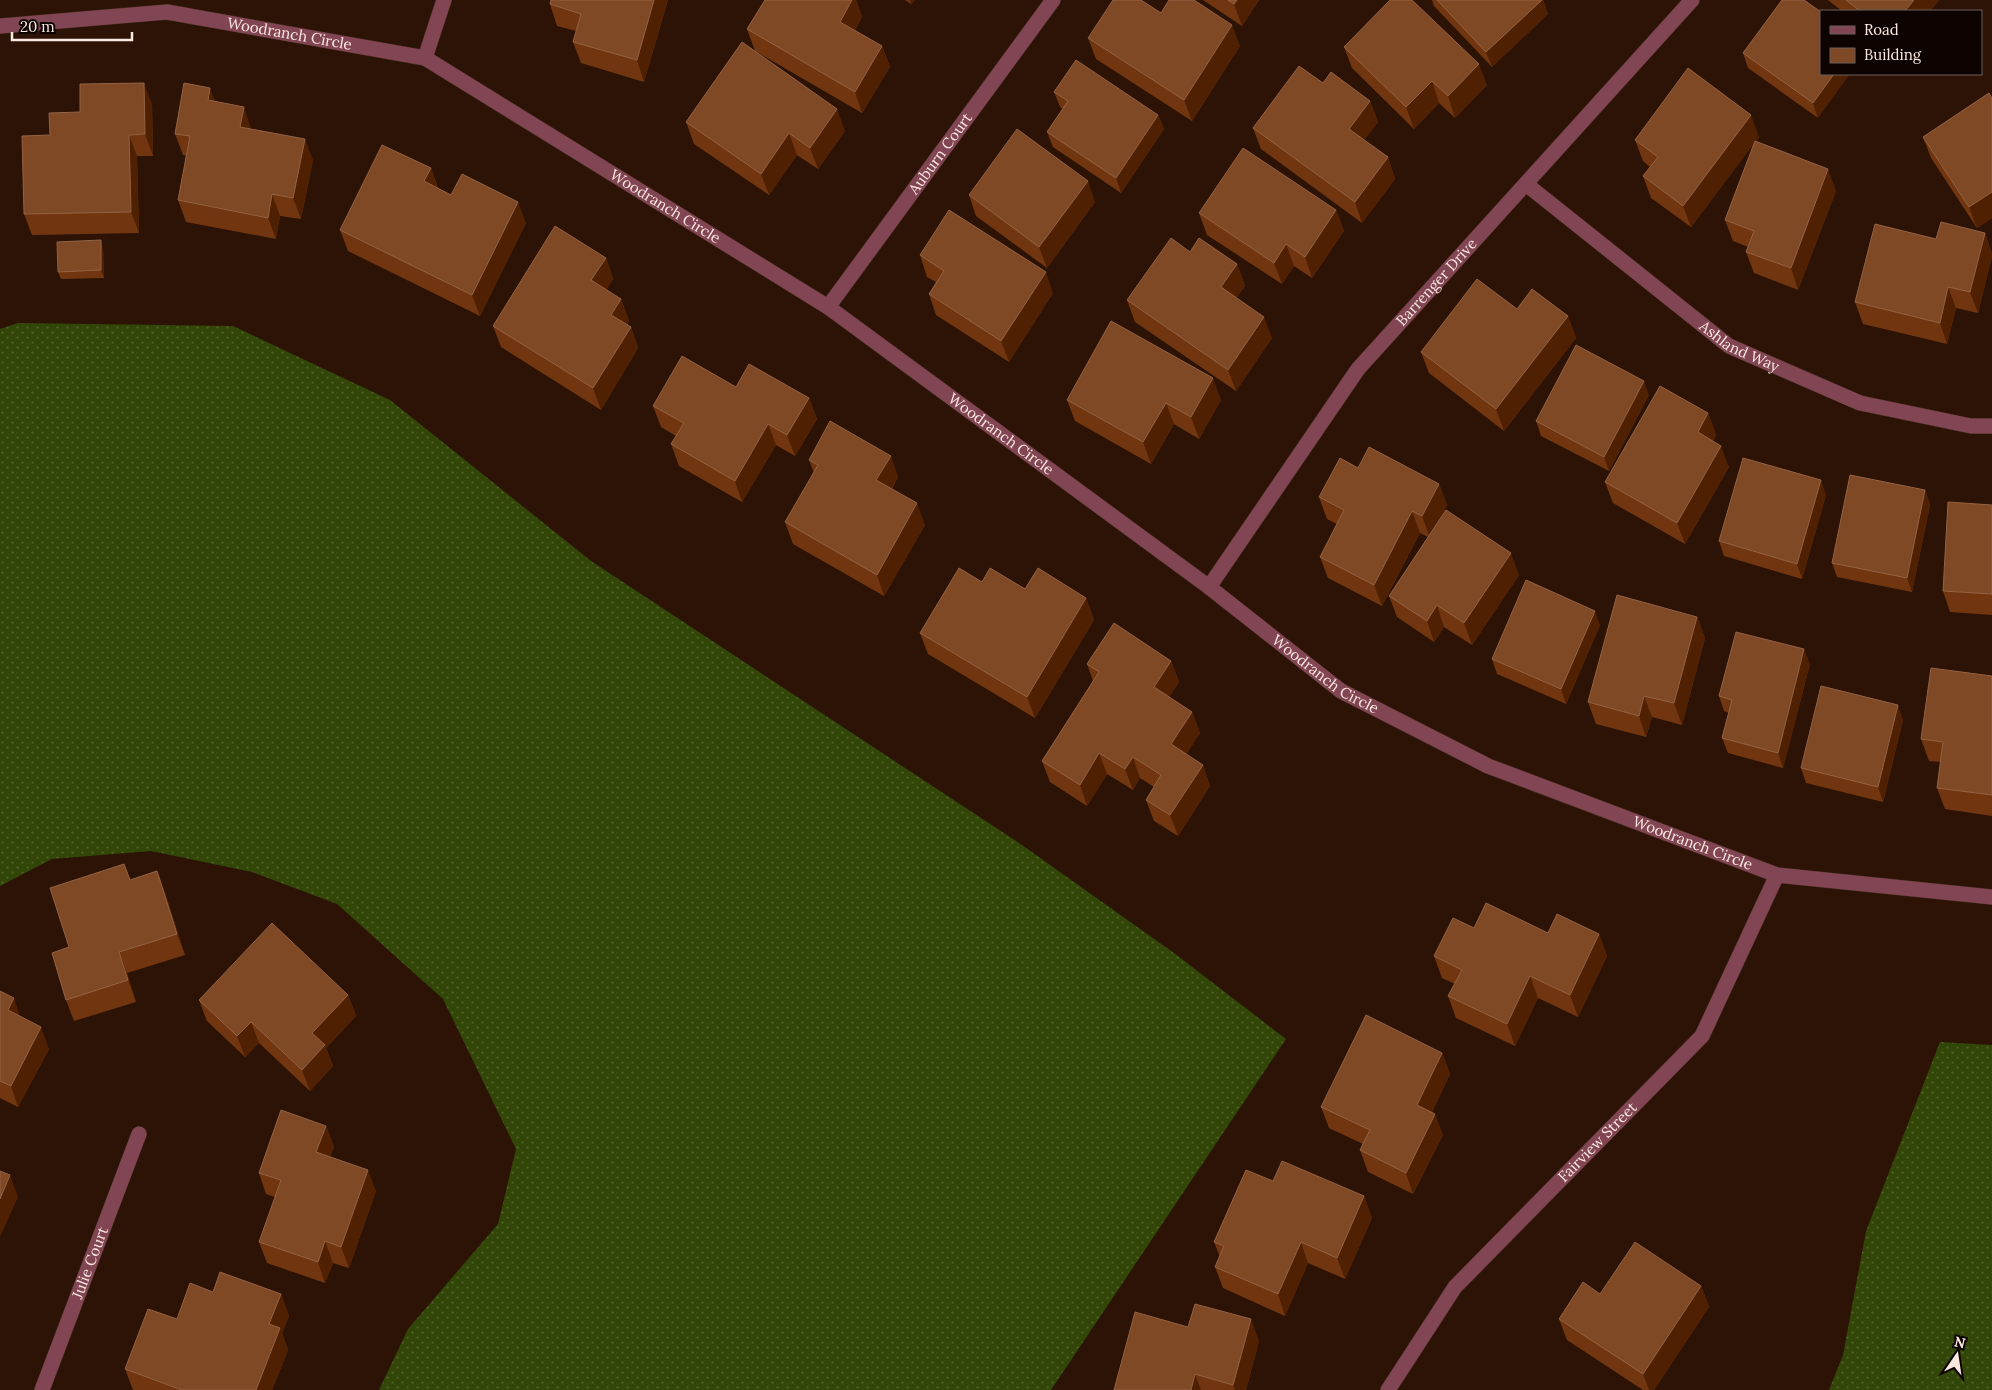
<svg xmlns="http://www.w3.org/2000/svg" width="1992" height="1390" font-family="Lora,serif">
  <defs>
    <pattern id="grass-dots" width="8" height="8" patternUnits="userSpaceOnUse" patternTransform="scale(1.25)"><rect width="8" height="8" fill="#314607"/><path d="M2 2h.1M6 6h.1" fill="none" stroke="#50612b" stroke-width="1.8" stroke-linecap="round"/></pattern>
  </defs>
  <rect width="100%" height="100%" fill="#2c1306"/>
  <g fill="url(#grass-dots)">
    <polygon points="18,323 233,326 390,400 591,561 1022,845 1174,953 1286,1039 1051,1390 379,1390 408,1329 498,1224 516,1149 443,999 337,904 252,872 151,851 52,859 0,886 0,329"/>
    <polygon points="1940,1042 1992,1045 1992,1390 1829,1390 1843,1355 1866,1231"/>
  </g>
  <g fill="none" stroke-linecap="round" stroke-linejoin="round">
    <g stroke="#452d20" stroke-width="16">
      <g id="street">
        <path id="s1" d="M0,26L167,12L425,58L828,307L1209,587L1341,691L1488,766L1777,875L1992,897"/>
        <polyline points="425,58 444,0"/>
        <path id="s2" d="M1526,184L1729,346L1860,403L1971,426H1992"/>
        <path id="s3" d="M828,307L1053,0"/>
        <path id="s4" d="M1209,587L1358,369L1692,0"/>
        <path id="s5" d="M42,1390L139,1134"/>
        <path id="s6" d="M1388,1390L1455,1287L1702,1036L1777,875"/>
      </g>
    </g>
    <use href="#street" stroke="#814553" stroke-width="15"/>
  </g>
  <g fill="#713610">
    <polygon points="551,0 668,0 644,82 581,63 573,42 576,31 557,26 550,4"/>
    <polygon points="765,0 856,0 862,17 855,30 882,46 890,67 862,113 755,51 747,29"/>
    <polygon points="905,0 915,0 911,4"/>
    <polygon points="1203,0 1259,0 1242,26"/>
    <polygon points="1432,0 1543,0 1548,14 1492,67 1434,6"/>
    <polygon points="1782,0 1818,118 1748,68 1743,53"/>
    <polygon points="1828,0 1939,0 1930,11 1842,11"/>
    <polygon points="1161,13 1240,46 1192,121 1096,59 1088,38"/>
    <polygon points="1344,47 1487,85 1455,118 1439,103 1414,129 1352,68"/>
    <polygon points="1323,83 1370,101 1378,122 1364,140 1388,157 1395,179 1362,223 1261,149 1253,128"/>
    <polygon points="1054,92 1158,115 1164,129 1121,193 1053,147 1047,132 1063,109 1060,107"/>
    <polygon points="1992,98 1992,218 1977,228 1931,158 1923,137"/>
    <polygon points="215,102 251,129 313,160 301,219 280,216 276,239 186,222 178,200 187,156 183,155 175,134"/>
    <polygon points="152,104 153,156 137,156 139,233 32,235 24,214 80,112"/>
    <polygon points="686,122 845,131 818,169 797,155 769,195 694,144"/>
    <polygon points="1759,137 1755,142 1836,191 1798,290 1754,273 1746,252 1748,247 1733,241 1725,220 1754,143 1691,227 1651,198 1643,176 1650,167 1643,161 1635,140"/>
    <polygon points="431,168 438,188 451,195 526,223 480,316 348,251 340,230"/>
    <polygon points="969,195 1095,202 1047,268 976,216"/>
    <polygon points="1336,210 1344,231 1312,278 1294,266 1282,284 1207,235 1199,213"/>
    <polygon points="1985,233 1992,254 1992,256 1978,313 1956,308 1947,344 1863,324 1855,302 1936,239"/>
    <polygon points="103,248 104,278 61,279 58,272"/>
    <polygon points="1190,252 1237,264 1245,286 1236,298 1272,338 1236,391 1135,322 1127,300"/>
    <polygon points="920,255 1053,293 1009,362 936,315 929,294 936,282 927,277"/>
    <polygon points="606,258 613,279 606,290 621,299 629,321 627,324 631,327 638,348 601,410 501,347 493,326"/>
    <polygon points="1517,309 1568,316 1576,338 1504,431 1429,373 1421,352"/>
    <polygon points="736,387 809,398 817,419 795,456 776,445 742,502 679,466 671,444 676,436 661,427 653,406"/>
    <polygon points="1649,395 1609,471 1541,436 1536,421"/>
    <polygon points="1067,400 1221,400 1199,439 1174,424 1151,464 1075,421"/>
    <polygon points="1708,413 1716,435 1713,441 1729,467 1685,544 1613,503 1605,482"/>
    <polygon points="809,460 898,477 892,489 925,525 884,596 793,544 785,522 814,473"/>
    <polygon points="1358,468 1439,484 1447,505 1438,523 1519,575 1472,645 1444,627 1434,642 1397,617 1389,596 1428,537 1420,533 1382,606 1328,578 1320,557 1337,524 1327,519 1319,497"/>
    <polygon points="1925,490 1930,505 1912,592 1837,577 1832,563"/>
    <polygon points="1826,495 1802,579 1724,556 1719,541"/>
    <polygon points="1992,505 1992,615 1950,612 1943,591"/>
    <polygon points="982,582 1025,589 1086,598 1094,620 1035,718 928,654 920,633"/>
    <polygon points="1697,617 1705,638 1682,725 1652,717 1646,737 1596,724 1588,702"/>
    <polygon points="1600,625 1566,704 1497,674 1492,659"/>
    <polygon points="1171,661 1179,682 1169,697 1192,712 1200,733 1186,754 1203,765 1210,786 1178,836 1154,821 1146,800 1154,787 1140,778 1133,790 1107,774 1087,806 1050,782 1042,761 1093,681 1087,664"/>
    <polygon points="1810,664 1783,768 1728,753 1722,738 1729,713 1724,711 1719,696"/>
    <polygon points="1992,676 1992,816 1945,809 1937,788 1941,762 1929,761 1921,739"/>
    <polygon points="1903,720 1883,802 1806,783 1801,768"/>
    <polygon points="124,864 130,880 157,871 165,893 185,955 127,973 136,1002 74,1021 66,1000 69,947"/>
    <polygon points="1548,933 1599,934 1607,956 1578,1017 1538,998 1515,1046 1456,1018 1448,996 1455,984 1442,978 1434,956"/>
    <polygon points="0,991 20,1016 49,1049 18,1107 0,1098"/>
    <polygon points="348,995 356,1016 326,1048 333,1066 310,1091 259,1043 245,1057 207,1021 199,1000"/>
    <polygon points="1442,1053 1450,1074 1432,1112 1443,1135 1413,1194 1368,1172 1360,1150 1363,1144 1329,1128 1321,1107"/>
    <polygon points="326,1126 334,1147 330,1157 376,1191 349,1268 333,1263 325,1283 267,1263 259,1242 275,1197 266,1194 259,1173"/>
    <polygon points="1273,1181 1364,1196 1372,1218 1345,1279 1308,1263 1285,1316 1223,1288 1215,1267 1220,1257 1214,1242"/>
    <polygon points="1701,1286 1709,1307 1654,1390 1643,1390 1567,1340 1559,1319 1600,1294"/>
    <polygon points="213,1292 281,1294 289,1316 282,1333 288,1350 272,1390 133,1390 125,1369 177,1319"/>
    <polygon points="1188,1327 1259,1341 1246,1390 1114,1390"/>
  </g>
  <g fill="#4f2002">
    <polygon points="654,0 668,0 644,82 637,60"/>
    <polygon points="852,0 856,0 862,17 848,43 840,22"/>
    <polygon points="910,0 915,0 911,4"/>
    <polygon points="1237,0 1259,0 1242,26 1234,4"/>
    <polygon points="1542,0 1543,0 1548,14 1492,67 1486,52"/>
    <polygon points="1914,0 1939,0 1930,11 1905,11"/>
    <polygon points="1232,25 1240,46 1192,121 1184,100"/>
    <polygon points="882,46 890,67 862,113 855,92"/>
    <polygon points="1479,64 1487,85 1455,118 1448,96"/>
    <polygon points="1834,74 1850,74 1818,118 1813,103"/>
    <polygon points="1432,81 1439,103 1414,129 1406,107"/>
    <polygon points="144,83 152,104 153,156 145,134"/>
    <polygon points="210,88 218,109 208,100"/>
    <polygon points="1370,101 1378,122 1357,150 1349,129"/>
    <polygon points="244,107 251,129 248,148 240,127"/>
    <polygon points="837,109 845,131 818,169 810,148"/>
    <polygon points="1158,115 1164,129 1121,193 1116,178"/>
    <polygon points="1751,115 1759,137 1691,227 1683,206"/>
    <polygon points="789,133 797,155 769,195 761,174"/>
    <polygon points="129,135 137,156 139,233 131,212"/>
    <polygon points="305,139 313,160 301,219 293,198"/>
    <polygon points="1388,157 1395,179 1362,223 1355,202"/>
    <polygon points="431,168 438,190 424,181"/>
    <polygon points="1828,169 1836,191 1798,290 1791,268"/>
    <polygon points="1088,181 1095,202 1047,268 1039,247"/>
    <polygon points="1992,192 1992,218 1977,228 1969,207"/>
    <polygon points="272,194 280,216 276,239 268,218"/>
    <polygon points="518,202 526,223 480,316 472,295"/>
    <polygon points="1336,210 1344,231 1312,278 1305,257"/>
    <polygon points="1985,233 1992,254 1992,256 1978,313 1970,292"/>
    <polygon points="101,240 103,248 104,278 101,270"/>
    <polygon points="1286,244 1294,266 1282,284 1274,263"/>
    <polygon points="606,258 613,279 599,302 591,280"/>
    <polygon points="1237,264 1245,286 1229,309 1221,287"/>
    <polygon points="1046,272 1053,293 1009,362 1001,341"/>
    <polygon points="1948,287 1956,308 1947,344 1940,323"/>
    <polygon points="621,299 629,321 619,336 611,315"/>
    <polygon points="1568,316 1576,338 1504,431 1496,409"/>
    <polygon points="1264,317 1272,338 1236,391 1228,370"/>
    <polygon points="631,327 638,348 601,410 593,388"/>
    <polygon points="1213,378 1221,400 1199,439 1191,417"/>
    <polygon points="1644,381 1649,395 1609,471 1604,457"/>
    <polygon points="809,398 817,419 795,456 787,435"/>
    <polygon points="1166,403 1174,424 1151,464 1143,442"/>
    <polygon points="1708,413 1716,435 1705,453 1698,432"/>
    <polygon points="768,424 776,445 742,502 735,481"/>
    <polygon points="1721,446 1729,467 1685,544 1677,523"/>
    <polygon points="891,456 898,477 884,502 876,480"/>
    <polygon points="1821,480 1826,495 1802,579 1797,564"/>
    <polygon points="1439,484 1447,505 1430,538 1422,516"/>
    <polygon points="1925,490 1930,505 1912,592 1907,578"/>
    <polygon points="917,503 925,525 884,596 877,575"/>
    <polygon points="1412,511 1420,533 1382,606 1374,585"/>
    <polygon points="1511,553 1519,575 1472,645 1464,623"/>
    <polygon points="1086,598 1094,620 1035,718 1027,697"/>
    <polygon points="1437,605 1444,627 1434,642 1427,621"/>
    <polygon points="1595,611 1600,625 1566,704 1561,689"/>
    <polygon points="1697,617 1705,638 1682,725 1674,703"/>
    <polygon points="1804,649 1810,664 1783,768 1778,753"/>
    <polygon points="1171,661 1179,682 1162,709 1154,687"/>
    <polygon points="1644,696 1652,717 1646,737 1639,716"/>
    <polygon points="1898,705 1903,720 1883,802 1878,787"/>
    <polygon points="1192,712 1200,733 1179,766 1171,744"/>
    <polygon points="1099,753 1107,774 1087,806 1080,785"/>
    <polygon points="1133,757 1140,778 1133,790 1125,769"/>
    <polygon points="1203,765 1210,786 1178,836 1170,815"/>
    <polygon points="157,871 165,893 185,955 177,934"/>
    <polygon points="1599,934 1607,956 1578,1017 1570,995"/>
    <polygon points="119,952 127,973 136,1002 128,980"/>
    <polygon points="1530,976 1538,998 1515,1046 1507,1024"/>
    <polygon points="348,995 356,1016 326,1048 333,1066 310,1091 302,1070 312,1033"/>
    <polygon points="14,998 21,1020 8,1010"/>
    <polygon points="251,1022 259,1043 245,1057 237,1036"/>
    <polygon points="41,1027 49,1049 18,1107 11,1086"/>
    <polygon points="1442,1053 1450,1074 1425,1126 1417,1105"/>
    <polygon points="1435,1114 1443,1135 1413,1194 1406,1173"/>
    <polygon points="326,1126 334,1147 324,1173 316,1152"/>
    <polygon points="368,1170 376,1191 349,1268 341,1247"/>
    <polygon points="10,1175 18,1197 0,1237 0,1199"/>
    <polygon points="1364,1196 1372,1218 1345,1279 1337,1258"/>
    <polygon points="325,1241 333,1263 325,1283 318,1262"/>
    <polygon points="1301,1242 1308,1263 1285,1316 1278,1294"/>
    <polygon points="1701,1286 1709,1307 1654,1390 1649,1390 1643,1374"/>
    <polygon points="281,1294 289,1316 282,1333 288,1350 272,1390 256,1390 269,1324"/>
    <polygon points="1251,1319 1259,1341 1246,1390 1235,1390 1233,1385"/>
    <polygon points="1195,1374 1201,1390 1191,1390"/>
  </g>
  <g fill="#804926" stroke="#936243">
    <polygon points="551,0 654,0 637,60 573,42 581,14 550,4"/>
    <polygon points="765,0 852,0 840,22 882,46 855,92 747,29"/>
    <polygon points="1113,0 1141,0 1161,13 1169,0 1194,0 1232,25 1184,100 1088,38"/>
    <polygon points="1228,0 1237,0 1234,4"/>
    <polygon points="1390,0 1412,0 1479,64 1448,96 1432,81 1406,107 1344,47"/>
    <polygon points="1437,0 1542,0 1486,52"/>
    <polygon points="1782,0 1804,0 1821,12 1821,74 1834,74 1813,103 1743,53"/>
    <polygon points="1846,0 1914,0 1905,11 1860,11"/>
    <polygon points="742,42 837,109 810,148 789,133 761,174 686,122"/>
    <polygon points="1076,60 1158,115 1116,178 1047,132 1068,101 1054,92"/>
    <polygon points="1299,66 1323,83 1331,72 1370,101 1349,129 1388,157 1355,202 1253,128"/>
    <polygon points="1688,68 1751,115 1683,206 1643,176 1658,157 1635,140"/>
    <polygon points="144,83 145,134 129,135 131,212 24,214 22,136 50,135 49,113 80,112 80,84"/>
    <polygon points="184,83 210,88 208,100 244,107 240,127 305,139 293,198 272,194 268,218 178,200 190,136 175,134"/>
    <polygon points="1989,93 1992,98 1992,192 1969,207 1923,137"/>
    <polygon points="1017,129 1088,181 1039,247 969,195"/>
    <polygon points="1755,141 1828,169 1791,268 1746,252 1754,231 1725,220"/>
    <polygon points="382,145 431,168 424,181 451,195 462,174 518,202 472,295 340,230"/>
    <polygon points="1243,148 1336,210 1305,257 1286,244 1274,263 1199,213"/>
    <polygon points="949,210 1046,272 1001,341 929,294 944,271 920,255"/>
    <polygon points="1941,222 1985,233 1970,292 1948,287 1940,323 1855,302 1875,224 1936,239"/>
    <polygon points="555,226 606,258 591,280 621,299 611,315 631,327 593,388 493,326"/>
    <polygon points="1171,238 1190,252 1199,238 1237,264 1221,287 1264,317 1228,370 1127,300"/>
    <polygon points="101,240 101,270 58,272 57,242"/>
    <polygon points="1477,279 1517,309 1532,289 1568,316 1496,409 1421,352"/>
    <polygon points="1111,321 1213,378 1191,417 1166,403 1143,442 1067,400"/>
    <polygon points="1576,345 1644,381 1604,457 1536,421"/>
    <polygon points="682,356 736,387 749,364 809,398 787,435 768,424 735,481 671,444 684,423 653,406"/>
    <polygon points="1660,386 1708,413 1698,432 1721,446 1677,523 1605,482"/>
    <polygon points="830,421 891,456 876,480 917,503 877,575 785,522 818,465 809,460"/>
    <polygon points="1369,447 1439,484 1422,516 1412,511 1374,585 1320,557 1344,510 1319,497 1340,458 1358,468"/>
    <polygon points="1743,458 1821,480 1797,564 1719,541"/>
    <polygon points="1850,475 1925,490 1907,578 1832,563"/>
    <polygon points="1948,502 1992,505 1992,594 1943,591"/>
    <polygon points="1446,510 1511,553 1464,623 1437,605 1427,621 1389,596"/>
    <polygon points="959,568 982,582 990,568 1025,589 1038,568 1086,598 1027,697 920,633"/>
    <polygon points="1526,580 1595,611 1561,689 1492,659"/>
    <polygon points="1617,595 1697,617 1674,703 1644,696 1639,716 1588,702"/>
    <polygon points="1114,623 1171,661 1154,687 1192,712 1171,744 1203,765 1170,815 1146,800 1161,775 1133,757 1125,769 1099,753 1080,785 1042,761 1099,672 1087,664"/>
    <polygon points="1736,632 1804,649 1778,753 1722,738 1732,700 1719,696"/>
    <polygon points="1931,668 1992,676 1992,795 1937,788 1943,742 1921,739"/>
    <polygon points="1821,686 1898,705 1878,787 1801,768"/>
    <polygon points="124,864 130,880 157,871 177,934 119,952 128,980 66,1000 52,953 69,947 50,888"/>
    <polygon points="1486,903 1548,933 1557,914 1599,934 1570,995 1530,976 1507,1024 1448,996 1462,970 1434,956 1453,918 1474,928"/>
    <polygon points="272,923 348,995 312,1033 325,1045 302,1070 251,1022 237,1036 199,1000"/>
    <polygon points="0,991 14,998 8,1010 41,1027 11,1086 0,1081"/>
    <polygon points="1366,1015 1442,1053 1417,1105 1435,1114 1406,1173 1360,1150 1370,1130 1321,1107"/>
    <polygon points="281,1110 326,1126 316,1152 368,1170 341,1247 325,1241 318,1262 259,1242 281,1180 259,1173"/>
    <polygon points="1282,1161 1364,1196 1337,1258 1301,1242 1278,1294 1215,1267 1224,1246 1214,1242 1246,1170 1273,1181"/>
    <polygon points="0,1171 10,1175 0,1199"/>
    <polygon points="1635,1242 1701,1286 1643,1374 1559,1319 1583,1282 1600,1294"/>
    <polygon points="220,1272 281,1294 269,1324 280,1328 256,1390 182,1390 125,1369 148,1309 177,1319 190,1283 213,1292"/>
    <polygon points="1195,1304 1251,1319 1233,1385 1195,1374 1191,1390 1114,1390 1135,1312 1188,1327"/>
  </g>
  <g text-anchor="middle" stroke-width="4" stroke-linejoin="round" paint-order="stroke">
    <g font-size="15" fill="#fbe8e0" stroke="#0d0401">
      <text dy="5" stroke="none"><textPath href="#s1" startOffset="292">Woodranch Circle</textPath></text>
      <text dy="5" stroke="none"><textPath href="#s3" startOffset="190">Auburn Court</textPath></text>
      <text dy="5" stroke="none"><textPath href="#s1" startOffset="712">Woodranch Circle</textPath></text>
      <text dy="5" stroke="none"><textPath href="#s4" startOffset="381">Barrenger Drive</textPath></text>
      <text dy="5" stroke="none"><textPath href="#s2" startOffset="269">Ashland Way</textPath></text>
      <text dy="5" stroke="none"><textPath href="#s1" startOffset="1118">Woodranch Circle</textPath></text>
      <text dy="5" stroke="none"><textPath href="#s1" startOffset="1522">Woodranch Circle</textPath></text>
      <text dy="5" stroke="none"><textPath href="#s1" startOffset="1928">Woodranch Circle</textPath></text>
      <text dy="5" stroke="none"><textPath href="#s6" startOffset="326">Fairview Street</textPath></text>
      <text dy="5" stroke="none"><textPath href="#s5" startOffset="136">Julie Court</textPath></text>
    </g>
  </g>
  <rect x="1820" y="10" width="162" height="65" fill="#0d0401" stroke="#6c5f5a"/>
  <rect x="1830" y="26" width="25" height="8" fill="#814553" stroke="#6c5f5a"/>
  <text x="1864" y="35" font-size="15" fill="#fbe8e0">Road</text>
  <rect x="1830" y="48" width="25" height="15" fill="#804926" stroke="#6c5f5a"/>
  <text x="1864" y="60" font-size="15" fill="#fbe8e0">Building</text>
  <g transform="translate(1957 1355) rotate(13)" stroke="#0d0401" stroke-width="4" paint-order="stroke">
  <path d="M0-4L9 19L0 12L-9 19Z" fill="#fbe8e0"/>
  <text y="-8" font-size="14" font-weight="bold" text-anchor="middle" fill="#fbe8e0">N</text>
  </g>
  <path d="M12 32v8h120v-8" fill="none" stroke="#fbe8e0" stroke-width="2.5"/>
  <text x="20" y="32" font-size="15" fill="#fbe8e0" stroke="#0d0401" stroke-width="4" paint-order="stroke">20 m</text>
</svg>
